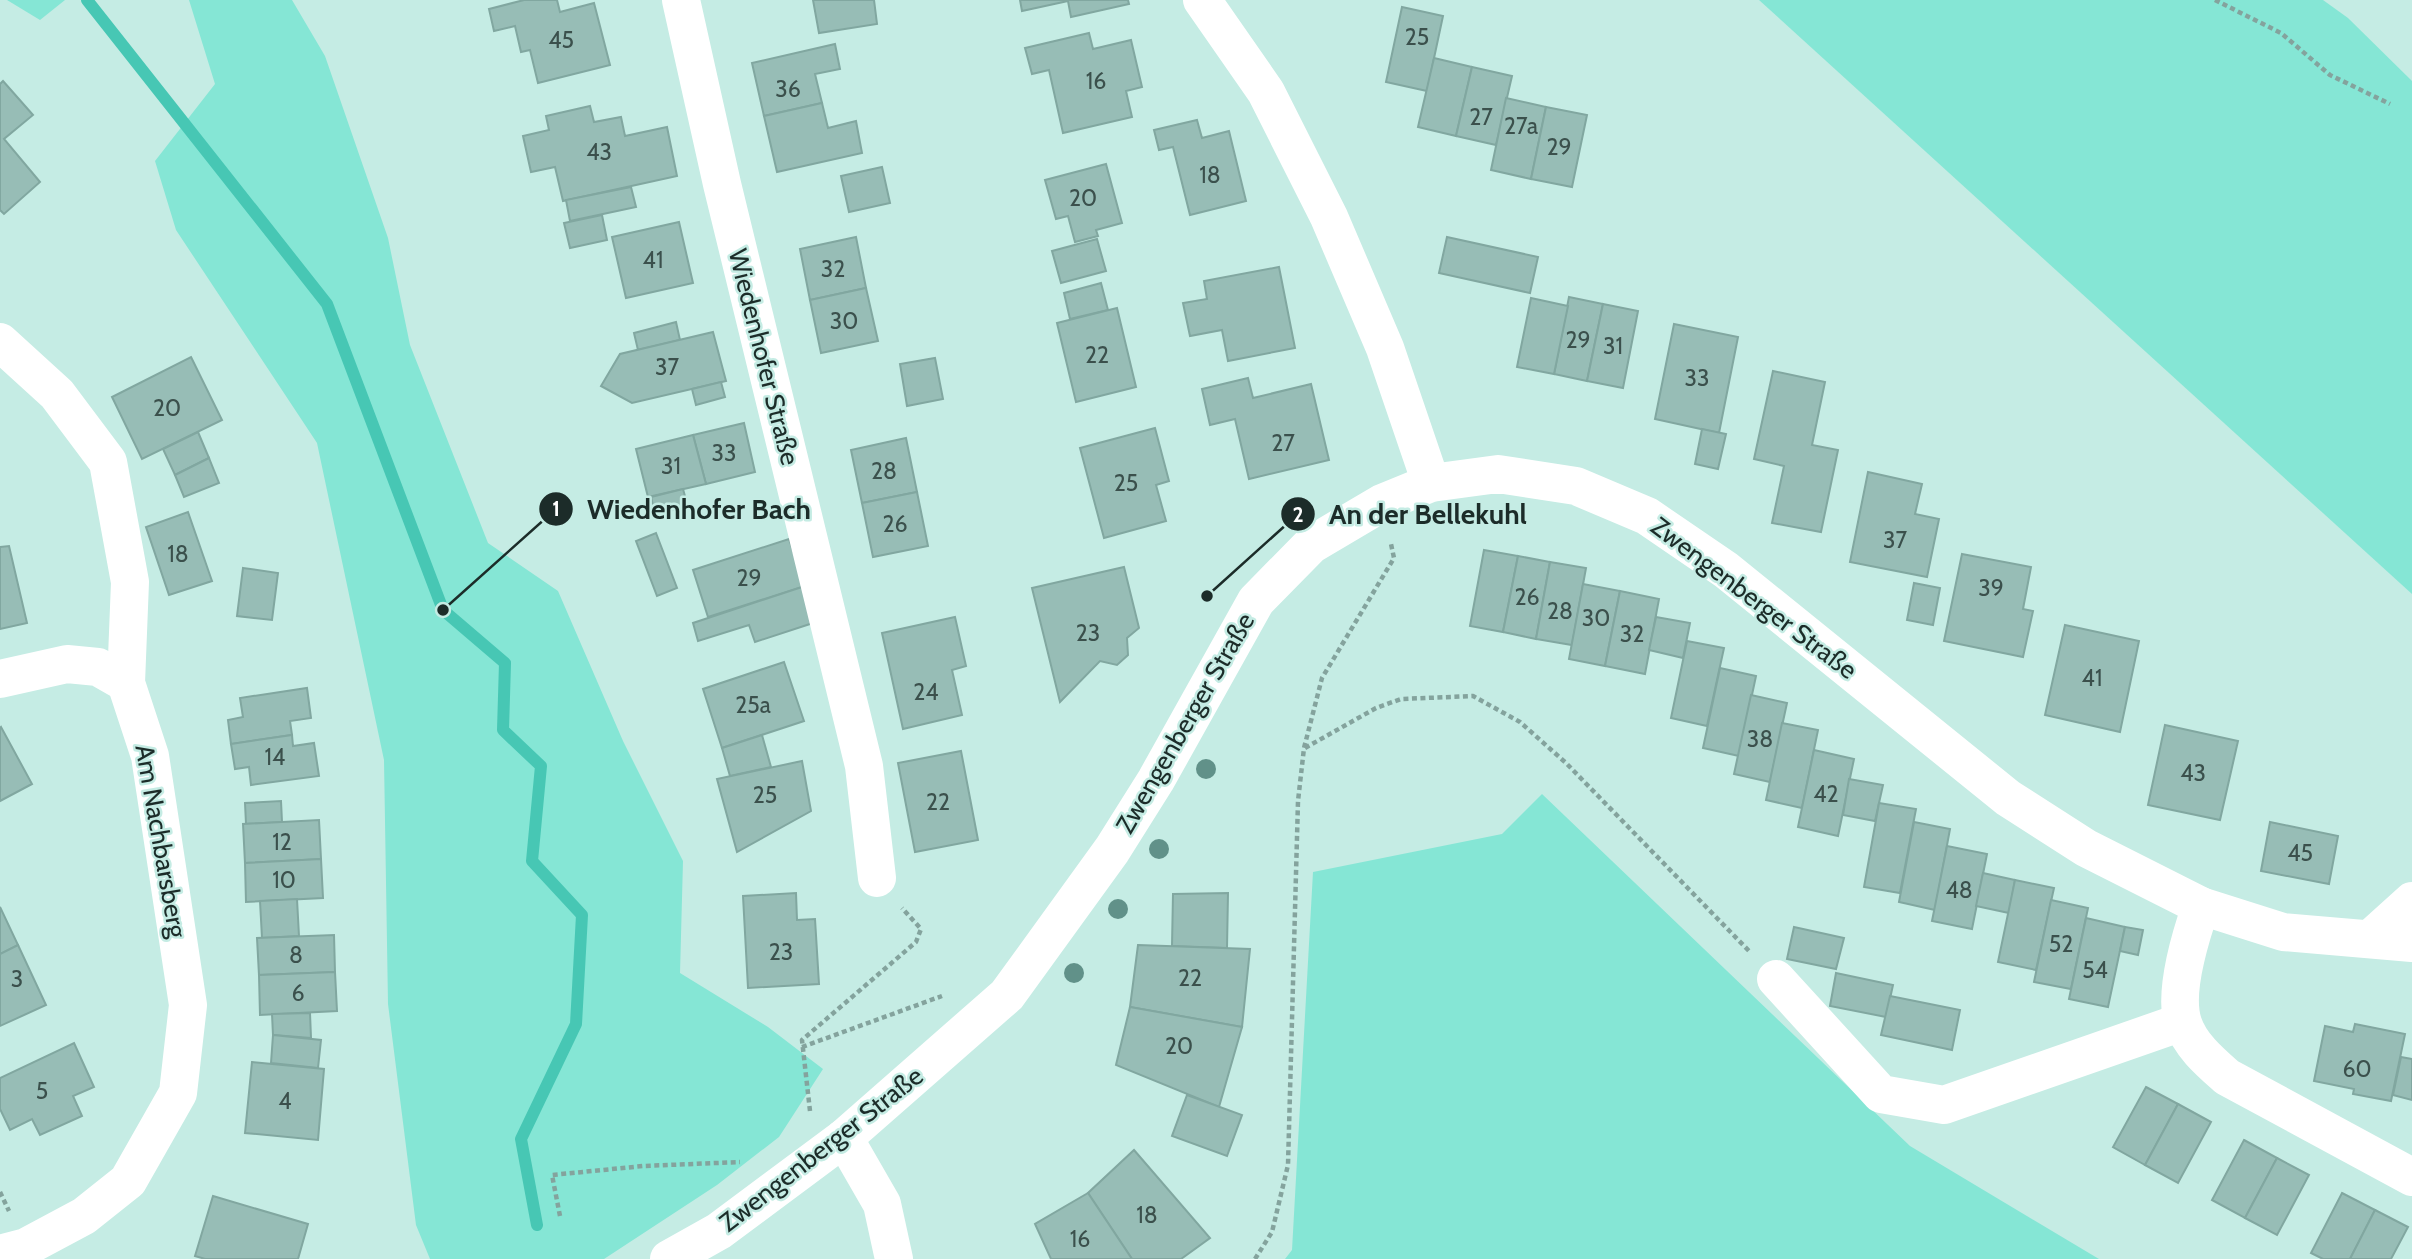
<svg xmlns="http://www.w3.org/2000/svg" width="2412" height="1259" font-family="Cabin,sans-serif">
  <rect width="100%" height="100%" fill="#c5ece4"/>
  <g fill="#85e6d5">
    <polygon points="7,0 65,0 40,20"/>
    <polygon points="189,0 292,0 325,56 388,238 410,345 488,543 558,591 623,741 683,861 680,973 768,1027 823,1069 779,1137 717,1185 604,1259 430,1259 416,1225 388,1004 384,760 317,443 176,230 155,161 215,84"/>
    <polygon points="1759,0 2323,0 2348,18 2412,81 2412,594"/>
    <polygon points="1542,794 1910,1146 2099,1259 1285,1259 1292,1250 1313,872 1502,834"/>
  </g>
  <g fill="none" stroke-linecap="round" stroke-linejoin="round">
    <polyline stroke="#47c7b4" stroke-width="12" points="87,0 327,304 443,610 505,663 503,730 541,766 532,861 582,915 576,1024 521,1139 537,1225"/>
  </g>
  <g fill="#97bdb6" stroke="#81a7a0" stroke-width="2">
    <polygon points="524,0 557,0 560,12 594,3 610,65 538,83 530,50 521,52 515,26 494,31 489,9"/>
    <polygon points="813,0 874,0 877,24 819,33"/>
    <polygon points="1020,0 1128,0 1129,4 1071,17 1068,1 1022,11"/>
    <polygon points="1402,7 1443,16 1427,91 1386,82"/>
    <polygon points="1089,33 1093,49 1131,40 1142,87 1126,91 1132,117 1063,133 1049,70 1032,74 1025,48"/>
    <polygon points="835,44 840,69 815,74 822,103 764,116 752,63"/>
    <polygon points="1434,58 1472,67 1456,136 1418,127"/>
    <polygon points="1472,67 1512,76 1496,145 1456,136"/>
    <polygon points="3,81 33,115 4,139 40,182 4,214 0,210 0,84"/>
    <polygon points="1506,98 1546,107 1531,179 1491,170"/>
    <polygon points="822,103 828,128 856,121 862,153 777,172 764,116"/>
    <polygon points="590,106 594,122 621,117 625,136 667,127 677,176 563,201 555,167 531,172 523,136 549,130 546,116"/>
    <polygon points="1546,107 1587,115 1572,187 1531,179"/>
    <polygon points="1197,120 1202,138 1229,131 1246,201 1190,215 1173,147 1159,150 1154,130"/>
    <polygon points="1106,164 1122,223 1096,230 1098,236 1075,242 1068,216 1056,219 1045,180"/>
    <polygon points="882,167 890,203 849,212 841,176"/>
    <polygon points="631,187 636,207 570,221 566,200"/>
    <polygon points="602,215 607,240 570,248 564,223"/>
    <polygon points="679,222 693,283 626,298 612,237"/>
    <polygon points="856,237 866,288 810,300 800,249"/>
    <polygon points="1447,237 1538,257 1530,293 1439,273"/>
    <polygon points="1097,239 1106,271 1061,283 1052,251"/>
    <polygon points="1279,267 1295,348 1228,361 1222,330 1190,336 1183,303 1207,299 1204,281"/>
    <polygon points="1101,283 1108,310 1070,319 1064,293"/>
    <polygon points="866,288 878,341 821,353 810,300"/>
    <polygon points="1569,297 1603,304 1587,381 1554,374"/>
    <polygon points="1531,298 1568,306 1554,374 1517,367"/>
    <polygon points="1603,304 1638,311 1623,388 1587,381"/>
    <polygon points="1117,308 1136,387 1076,402 1057,323"/>
    <polygon points="676,322 680,340 638,350 634,333"/>
    <polygon points="1674,324 1738,337 1719,433 1655,419"/>
    <polygon points="713,332 726,381 632,403 601,386 620,354"/>
    <polygon points="191,357 222,420 142,459 112,397"/>
    <polygon points="935,358 943,399 907,406 900,364"/>
    <polygon points="1773,371 1825,382 1812,445 1838,450 1821,532 1772,523 1784,466 1754,459"/>
    <polygon points="1248,378 1253,398 1311,384 1329,460 1249,479 1235,419 1210,425 1202,389"/>
    <polygon points="721,382 725,397 696,405 692,389"/>
    <polygon points="744,423 755,472 706,484 693,435"/>
    <polygon points="1155,428 1169,481 1156,485 1166,521 1104,538 1080,448"/>
    <polygon points="1702,429 1726,434 1718,469 1695,464"/>
    <polygon points="198,432 209,458 175,475 163,449"/>
    <polygon points="693,435 706,484 648,497 636,449"/>
    <polygon points="906,438 917,492 862,503 851,450"/>
    <polygon points="209,458 219,483 184,497 175,475"/>
    <polygon points="1868,472 1922,484 1915,514 1939,519 1927,577 1850,562"/>
    <polygon points="683,489 688,507 655,514 651,497"/>
    <polygon points="917,492 928,546 873,557 862,503"/>
    <polygon points="188,512 212,581 169,595 146,527"/>
    <polygon points="656,533 677,588 657,596 636,541"/>
    <polygon points="789,539 805,586 708,617 693,570"/>
    <polygon points="9,546 27,623 0,629 0,547"/>
    <polygon points="1484,550 1518,556 1503,632 1470,626"/>
    <polygon points="1962,554 2031,567 2023,609 2033,611 2023,657 1944,641"/>
    <polygon points="1518,556 1550,562 1536,639 1503,632"/>
    <polygon points="1550,562 1586,568 1572,645 1536,639"/>
    <polygon points="1124,567 1139,628 1127,638 1128,655 1117,665 1100,661 1060,702 1032,588"/>
    <polygon points="243,568 278,573 272,620 237,616"/>
    <polygon points="1914,583 1940,588 1933,625 1907,620"/>
    <polygon points="1583,584 1620,591 1605,666 1569,659"/>
    <polygon points="805,586 816,622 755,642 749,625 698,641 693,623"/>
    <polygon points="1620,591 1659,599 1645,674 1605,666"/>
    <polygon points="955,617 966,666 952,670 962,715 903,729 882,633"/>
    <polygon points="1656,617 1690,623 1683,658 1649,650"/>
    <polygon points="2065,625 2139,641 2120,732 2045,715"/>
    <polygon points="1687,641 1724,648 1707,726 1671,718"/>
    <polygon points="784,662 804,721 722,748 703,689"/>
    <polygon points="1720,668 1756,676 1739,756 1703,748"/>
    <polygon points="307,688 311,718 290,721 292,735 231,744 228,720 243,717 240,698"/>
    <polygon points="1751,695 1787,703 1770,782 1734,774"/>
    <polygon points="1782,723 1818,730 1802,808 1766,800"/>
    <polygon points="2165,725 2238,741 2220,820 2148,805"/>
    <polygon points="1,727 32,784 0,801 0,728"/>
    <polygon points="292,735 293,746 314,743 319,776 251,785 249,767 235,769 231,744"/>
    <polygon points="762,735 771,767 730,776 722,748"/>
    <polygon points="1814,750 1854,759 1838,836 1798,827"/>
    <polygon points="961,751 978,840 915,852 898,763"/>
    <polygon points="802,761 811,811 737,852 717,779"/>
    <polygon points="1849,779 1883,785 1875,821 1843,815"/>
    <polygon points="281,801 282,822 246,824 245,803"/>
    <polygon points="1879,803 1916,809 1900,893 1864,887"/>
    <polygon points="319,820 321,859 245,863 243,824"/>
    <polygon points="1914,822 1950,829 1935,910 1899,902"/>
    <polygon points="2270,822 2338,836 2329,884 2261,871"/>
    <polygon points="1947,846 1987,854 1972,929 1932,921"/>
    <polygon points="321,859 323,898 246,902 245,863"/>
    <polygon points="1983,873 2015,880 2009,913 1976,906"/>
    <polygon points="2015,880 2054,888 2036,970 1998,962"/>
    <polygon points="796,893 797,920 815,919 819,984 748,988 743,896"/>
    <polygon points="1228,893 1227,948 1172,946 1173,894"/>
    <polygon points="297,899 299,936 262,938 260,901"/>
    <polygon points="2051,900 2088,908 2071,989 2034,982"/>
    <polygon points="0,907 18,945 0,954"/>
    <polygon points="2086,918 2125,927 2108,1007 2069,999"/>
    <polygon points="1794,927 1844,938 1836,969 1787,959"/>
    <polygon points="2125,927 2143,930 2138,955 2120,951"/>
    <polygon points="334,935 335,972 259,975 257,938"/>
    <polygon points="18,945 46,1005 0,1026 0,954"/>
    <polygon points="1138,945 1250,949 1242,1027 1130,1007"/>
    <polygon points="335,972 337,1011 260,1015 259,975"/>
    <polygon points="1836,973 1893,985 1886,1017 1830,1006"/>
    <polygon points="1890,996 1960,1010 1952,1050 1881,1035"/>
    <polygon points="1130,1007 1242,1027 1219,1107 1116,1065"/>
    <polygon points="310,1013 311,1038 273,1035 272,1014"/>
    <polygon points="2355,1024 2405,1034 2391,1101 2353,1094 2354,1089 2314,1081 2325,1026 2353,1032"/>
    <polygon points="273,1035 321,1040 318,1068 271,1063"/>
    <polygon points="74,1043 94,1087 73,1096 82,1116 40,1135 32,1119 10,1130 0,1109 0,1078"/>
    <polygon points="2401,1057 2412,1059 2412,1100 2393,1095"/>
    <polygon points="252,1062 324,1069 318,1140 245,1133"/>
    <polygon points="2146,1087 2178,1104 2145,1165 2113,1147"/>
    <polygon points="1187,1095 1242,1115 1227,1156 1172,1136"/>
    <polygon points="2178,1104 2211,1122 2178,1183 2145,1165"/>
    <polygon points="2244,1140 2277,1158 2245,1218 2212,1200"/>
    <polygon points="1134,1150 1210,1238 1181,1259 1132,1259 1088,1193"/>
    <polygon points="2277,1158 2309,1175 2277,1235 2245,1218"/>
    <polygon points="1088,1193 1132,1259 1051,1259 1035,1224"/>
    <polygon points="2342,1193 2375,1210 2350,1259 2323,1259 2311,1253"/>
    <polygon points="213,1196 308,1224 298,1259 205,1259 195,1256"/>
    <polygon points="2375,1210 2408,1227 2391,1259 2350,1259"/>
  </g>
  <g fill="none" stroke-linecap="round" stroke-linejoin="round">
    <g stroke="#84a39d" stroke-width="4.5" stroke-dasharray="5 3.5" stroke-linecap="butt">
      <polyline points="2215,0 2281,33 2330,75 2390,104"/>
      <polyline points="1305,748 1376,708 1401,699 1473,696 1520,722 1566,763 1749,951"/>
      <polyline points="802,1047 942,996"/>
      <polyline points="810,1111 802,1040 916,942 921,929 902,908"/>
      <polyline points="0,1192 9,1211"/>
      <polyline points="560,1216 552,1175 643,1166 740,1162"/>
      <polyline points="1255,1259 1272,1232 1288,1165 1298,801 1304,748 1322,678 1394,558 1391,544"/>
    </g>
    <g stroke="#fff" stroke-width="38">
      <polyline points="681,0 722,184 864,766 877,878"/>
      <polyline points="1202,0 1266,92 1329,217 1385,348 1431,483"/>
      <polyline points="0,342 57,394 108,462 130,582 126,683 150,756 188,1005 178,1093 128,1181 84,1216 26,1247 0,1254"/>
      <polyline points="0,679 67,664 98,667 126,683"/>
      <path d="M2201,906C2191,935 2173,992 2183,1023C2190,1045 2210,1062 2227,1077L2412,1177"/>
      <polyline points="2371,938 2412,901"/>
      <polyline points="1776,979 1881,1094 1944,1105 2182,1022"/>
      <polyline points="844,1138 882,1204 894,1259"/>
      <polyline points="669,1259 719,1231 844,1138 1007,995 1112,850 1156,780 1256,601 1311,545 1382,503 1431,483 1498,474 1576,486 1647,516 1726,570 2008,798 2086,848 2201,906 2283,932 2412,943"/>
    </g>
  </g>
  <g fill="#619189">
    <circle cx="1206" cy="769" r="10"/>
    <circle cx="1159" cy="849" r="10"/>
    <circle cx="1118" cy="909" r="10"/>
    <circle cx="1074" cy="973" r="10"/>
  </g>
  <g text-anchor="middle" stroke-width="5" stroke-linejoin="round" paint-order="stroke">
    <g font-size="23" fill="#3b504c">
      <text x="1417" y="45">25</text>
      <text x="561" y="48">45</text>
      <text x="1096" y="89">16</text>
      <text x="788" y="97">36</text>
      <text x="1481" y="125">27</text>
      <text x="1521" y="134">27a</text>
      <text x="1559" y="155">29</text>
      <text x="599" y="160">43</text>
      <text x="1210" y="183">18</text>
      <text x="1083" y="206">20</text>
      <text x="653" y="268">41</text>
      <text x="833" y="277">32</text>
      <text x="844" y="329">30</text>
      <text x="1578" y="348">29</text>
      <text x="1613" y="354">31</text>
      <text x="1097" y="363">22</text>
      <text x="667" y="375">37</text>
      <text x="1697" y="386">33</text>
      <text x="167" y="416">20</text>
      <text x="1283" y="451">27</text>
      <text x="724" y="461">33</text>
      <text x="671" y="474">31</text>
      <text x="884" y="479">28</text>
      <text x="1126" y="491">25</text>
      <text x="895" y="532">26</text>
      <text x="1895" y="548">37</text>
      <text x="178" y="562">18</text>
      <text x="749" y="586">29</text>
      <text x="1991" y="596">39</text>
      <text x="1527" y="605">26</text>
      <text x="1560" y="619">28</text>
      <text x="1596" y="626">30</text>
      <text x="1088" y="641">23</text>
      <text x="1632" y="642">32</text>
      <text x="2092" y="686">41</text>
      <text x="926" y="700">24</text>
      <text x="753" y="713">25a</text>
      <text x="1760" y="747">38</text>
      <text x="275" y="765">14</text>
      <text x="2193" y="781">43</text>
      <text x="1826" y="802">42</text>
      <text x="765" y="803">25</text>
      <text x="938" y="810">22</text>
      <text x="282" y="850">12</text>
      <text x="2300" y="861">45</text>
      <text x="284" y="888">10</text>
      <text x="1959" y="898">48</text>
      <text x="2061" y="952">52</text>
      <text x="781" y="960">23</text>
      <text x="296" y="963">8</text>
      <text x="2095" y="978">54</text>
      <text x="1190" y="986">22</text>
      <text x="17" y="987">3</text>
      <text x="298" y="1001">6</text>
      <text x="1179" y="1054">20</text>
      <text x="2357" y="1077">60</text>
      <text x="42" y="1099">5</text>
      <text x="285" y="1109">4</text>
      <text x="1147" y="1223">18</text>
      <text x="1080" y="1247">16</text>
    </g>
    <g font-size="26" fill="#1c2c29" stroke="#c5ece4">
      <text transform="translate(764 357) rotate(76)" y="9">Wiedenhofer Straße</text>
      <text transform="translate(1754 598) rotate(37)" y="9">Zwengenberger Straße</text>
      <text transform="translate(1185 723) rotate(-60)" y="9">Zwengenberger Straße</text>
      <text transform="translate(161 841) rotate(80)" y="9">Am Nachbarsberg</text>
      <text transform="translate(821 1149) rotate(-38)" y="9">Zwengenberger Straße</text>
    </g>
  </g>
  <path fill="none" stroke="#1c2c29" stroke-width="2.5" d="M443 610L556 509M1207 596L1298 514"/>
  <g fill="#1c2c29" stroke="#c5ece4" stroke-width="2.5">
    <circle cx="443" cy="610" r="7"/>
    <circle cx="1207" cy="596" r="7"/>
    <circle cx="556" cy="509" r="18"/>
    <circle cx="1298" cy="514" r="18"/>
  </g>
  <g font-size="21" text-anchor="middle" font-weight="bold" fill="#fff">
    <text x="556" y="516">1</text>
    <text x="1298" y="522">2</text>
  </g>
  <g font-size="28" text-anchor="middle" font-weight="bold" fill="#1c2c29" stroke="#c5ece4" stroke-width="5" stroke-linejoin="round" paint-order="stroke">
    <text x="699" y="519">Wiedenhofer Bach</text>
    <text x="1428" y="524">An der Bellekuhl</text>
  </g>
</svg>
